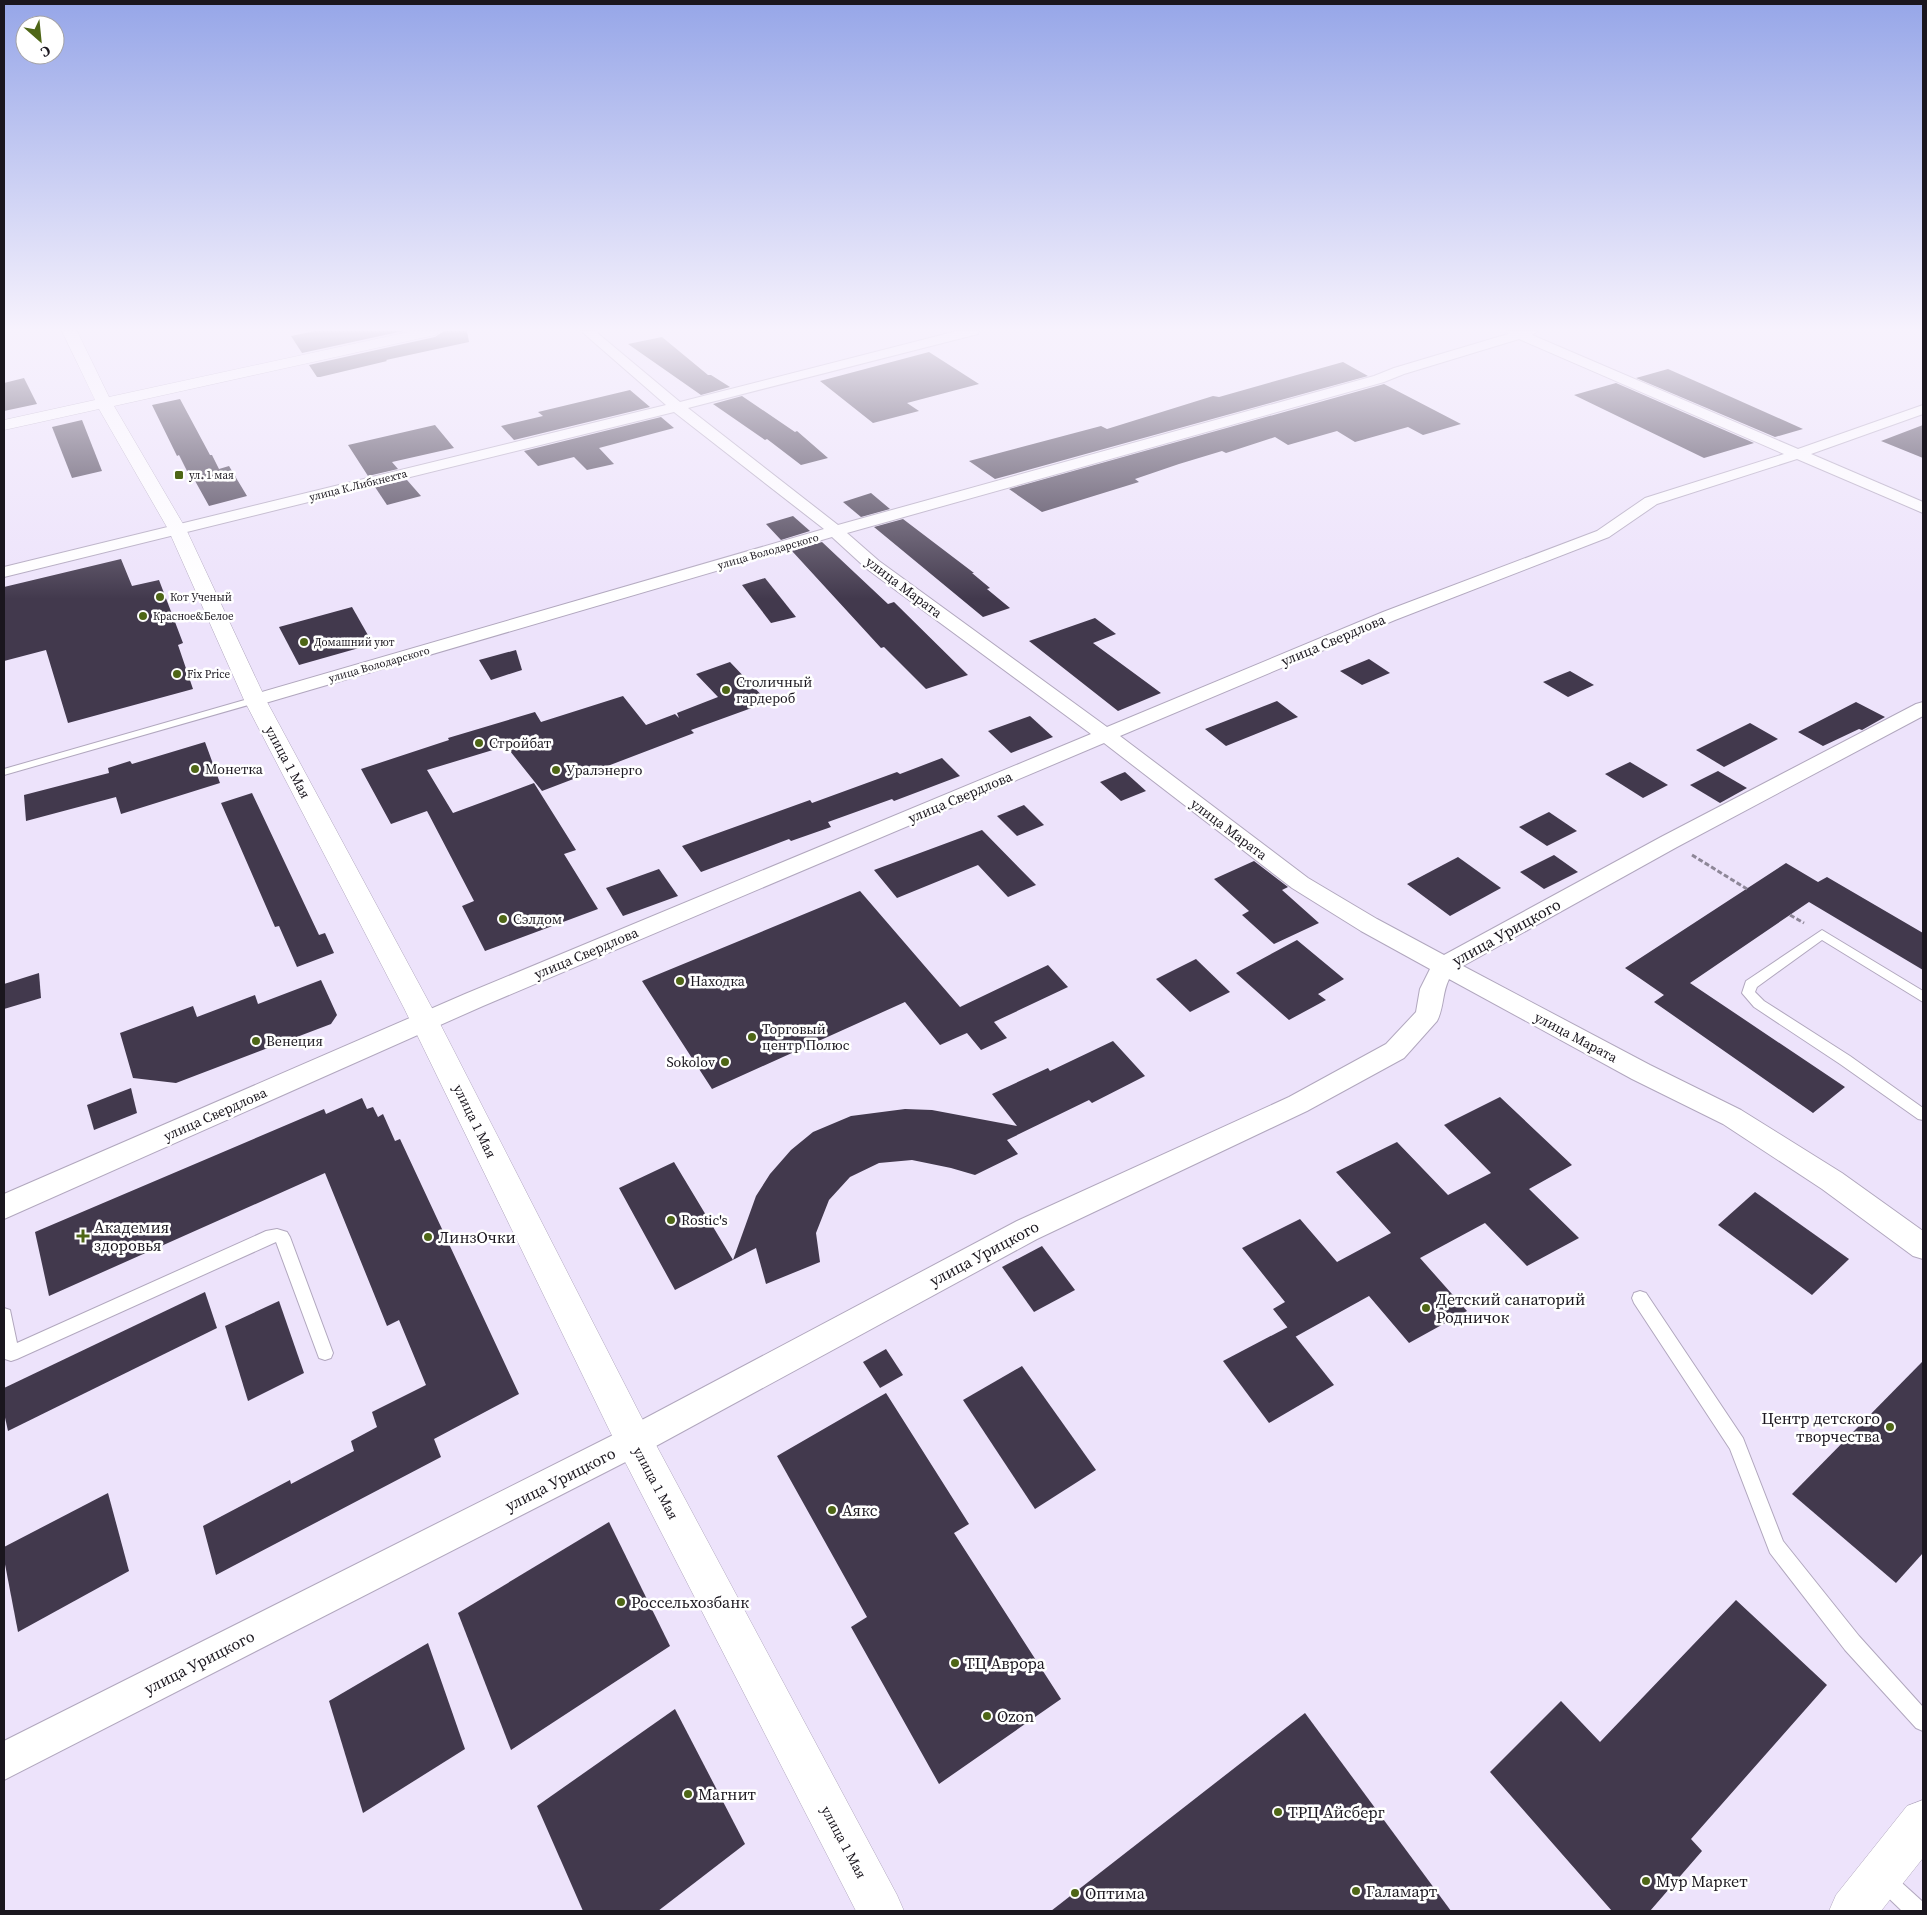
<svg xmlns="http://www.w3.org/2000/svg" width="1927" height="1915" font-family="'Source Serif 4',serif">
  <rect width="100%" height="100%" fill="#ede3fb"/>
  <g fill="#42394d">
    <polygon points="315,331 403,331 302,353 291,336"/>
    <polygon points="444,331 467,331 469,342 386,360 387,361 320,377 317,377 309,365 435,337"/>
    <polygon points="662,337 708,375 711,375 730,387 701,395 628,344"/>
    <polygon points="929,352 979,384 907,403 919,411 873,423 820,381"/>
    <polygon points="1343,362 1368,376 995,479 969,461 1101,426 1107,429 1213,396 1219,397"/>
    <polygon points="1668,369 1702,384 1803,429 1775,437 1636,378"/>
    <polygon points="24,378 37,404 4,411 4,383"/>
    <polygon points="1616,383 1754,443 1704,458 1574,395"/>
    <polygon points="1384,384 1461,424 1423,435 1408,427 1355,442 1337,431 1288,445 1275,437 1226,453 1222,451 1179,464 1135,479 1139,482 1042,512 1009,489"/>
    <polygon points="630,390 650,407 514,440 501,426 543,416 538,412"/>
    <polygon points="742,396 795,432 797,431 828,458 801,465 767,439 765,440 713,404"/>
    <polygon points="180,399 210,455 212,455 219,469 229,466 247,496 209,506 189,470 187,471 179,455 177,456 152,405"/>
    <polygon points="661,417 674,428 599,448 614,464 587,470 574,457 538,466 524,451"/>
    <polygon points="82,420 102,471 72,478 52,427"/>
    <polygon points="435,425 454,448 392,462 398,469 368,476 348,445"/>
    <polygon points="1923,425 1923,458 1881,441"/>
    <polygon points="407,480 421,496 387,505 375,487"/>
    <polygon points="871,493 890,509 861,517 843,502"/>
    <polygon points="793,516 810,531 781,540 766,524"/>
    <polygon points="903,519 974,573 972,573 990,588 987,589 1010,608 983,617 874,527"/>
    <polygon points="822,542 888,604 894,602 968,675 926,689 884,647 881,648 792,551"/>
    <polygon points="121,559 132,586 159,580 183,643 178,645 193,689 68,723 46,650 4,661 4,587"/>
    <polygon points="765,578 796,617 771,623 742,585"/>
    <polygon points="352,607 373,644 299,665 279,627"/>
    <polygon points="1095,618 1116,634 1093,643 1161,693 1118,711 1029,641"/>
    <polygon points="516,650 522,670 491,680 479,660"/>
    <polygon points="1369,659 1390,673 1362,685 1340,671"/>
    <polygon points="730,662 768,702 691,730 694,733 542,791 506,746 427,770 453,813 534,783 576,850 564,854 598,909 485,951 462,906 474,901 427,811 391,824 361,769 449,740 448,738 535,712 541,722 623,696 646,725 675,714 679,718 677,713 718,697 696,674"/>
    <polygon points="1570,671 1594,685 1568,697 1543,682"/>
    <polygon points="1277,701 1298,717 1226,746 1205,729"/>
    <polygon points="1856,702 1885,717 1862,730 1859,729 1823,746 1798,732"/>
    <polygon points="1030,716 1053,737 1011,753 988,731"/>
    <polygon points="1750,723 1778,739 1724,767 1696,750"/>
    <polygon points="205,742 220,783 121,814 116,797 26,821 24,795 109,773 108,768 130,761 132,764"/>
    <polygon points="942,758 960,776 894,801 892,799 828,822 831,827 791,841 789,839 701,872 682,846 810,800 812,803 897,772 900,774"/>
    <polygon points="1630,762 1668,785 1643,798 1605,774"/>
    <polygon points="1718,771 1747,788 1720,803 1690,785"/>
    <polygon points="1125,772 1146,791 1121,801 1100,782"/>
    <polygon points="252,793 319,935 325,933 334,953 297,967 279,926 275,927 221,803"/>
    <polygon points="1024,805 1044,825 1017,836 997,816"/>
    <polygon points="1549,812 1577,831 1547,846 1519,827"/>
    <polygon points="982,830 1036,885 1008,897 978,865 897,898 874,870"/>
    <polygon points="1554,855 1578,872 1544,889 1520,872"/>
    <polygon points="1458,857 1501,888 1450,916 1407,884"/>
    <polygon points="1254,861 1288,887 1282,890 1319,923 1274,944 1242,915 1249,911 1214,879"/>
    <polygon points="1786,863 1818,882 1827,877 1923,933 1923,970 1809,902 1690,983 1845,1087 1813,1113 1654,1002 1664,995 1625,968"/>
    <polygon points="659,869 678,896 623,916 606,888"/>
    <polygon points="860,891 960,1007 1048,965 1068,987 994,1022 1007,1038 981,1050 967,1033 940,1045 905,1002 712,1089 642,981"/>
    <polygon points="1297,940 1344,979 1318,994 1326,1000 1289,1020 1236,973"/>
    <polygon points="1196,959 1230,992 1190,1012 1156,979"/>
    <polygon points="39,973 41,998 4,1009 4,984"/>
    <polygon points="321,980 337,1015 331,1024 176,1083 133,1078 120,1033 193,1006 197,1017 255,995 258,1004"/>
    <polygon points="1113,1041 1145,1076 1092,1103 1089,1100 1007,1140 1018,1154 975,1175 951,1168 912,1160 879,1163 850,1177 829,1200 816,1233 820,1262 766,1284 756,1248 675,1290 619,1188 674,1162 733,1260 756,1196 770,1174 791,1150 813,1132 851,1116 905,1109 932,1110 1017,1126 992,1094 1048,1068 1050,1071"/>
    <polygon points="131,1088 137,1113 94,1130 87,1105"/>
    <polygon points="1500,1097 1572,1165 1529,1189 1579,1238 1527,1266 1485,1223 1420,1258 1467,1311 1409,1343 1369,1296 1295,1337 1273,1309 1285,1302 1242,1248 1300,1219 1337,1262 1391,1233 1336,1172 1397,1142 1448,1195 1491,1173 1444,1125"/>
    <polygon points="362,1098 367,1109 373,1107 378,1117 383,1114 395,1141 400,1139 519,1394 434,1439 441,1457 216,1575 203,1526 290,1480 291,1484 354,1451 351,1441 377,1427 372,1412 426,1385 399,1320 387,1326 325,1173 49,1296 35,1232 324,1109 326,1114"/>
    <polygon points="1755,1192 1849,1259 1812,1295 1718,1225"/>
    <polygon points="1042,1246 1075,1290 1034,1312 1002,1267"/>
    <polygon points="205,1292 217,1328 8,1431 4,1413 4,1388"/>
    <polygon points="279,1301 304,1373 248,1401 225,1326"/>
    <polygon points="1288,1327 1334,1385 1269,1423 1223,1361"/>
    <polygon points="886,1349 903,1375 880,1388 863,1362"/>
    <polygon points="1923,1361 1923,1553 1896,1583 1792,1494"/>
    <polygon points="1022,1366 1096,1470 1035,1509 963,1400"/>
    <polygon points="886,1393 969,1524 954,1533 1061,1699 939,1784 851,1627 867,1617 777,1456"/>
    <polygon points="108,1493 129,1571 18,1632 4,1559 4,1547"/>
    <polygon points="609,1522 670,1646 511,1750 458,1613"/>
    <polygon points="1736,1600 1827,1685 1691,1839 1702,1851 1650,1911 1612,1911 1490,1772 1561,1701 1600,1742"/>
    <polygon points="428,1643 465,1749 363,1813 329,1701"/>
    <polygon points="675,1709 745,1844 658,1911 583,1911 537,1806"/>
    <polygon points="1305,1713 1451,1911 1051,1911"/>
  </g>
  <g fill="none" stroke-linecap="round" stroke-linejoin="round">
    <g stroke="#b1a7be" stroke-width="2">
      <g id="service">
        <polygon points="255,697 260,700 259,702 4,775 4,769"/>
        <polygon points="1822,930 1923,991 1923,1002 1822,940 1757,987 1755,992 1764,1001 1850,1056 1923,1108 1923,1120 1918,1119 1840,1064 1754,1007 1742,993 1746,981"/>
        <polygon points="277,1229 287,1232 290,1237 333,1353 331,1358 325,1360 319,1358 276,1242 17,1359 11,1361 5,1359 4,1308 10,1310 17,1343 266,1231"/>
        <polygon points="1640,1291 1646,1293 1743,1438 1783,1541 1859,1636 1923,1707 1923,1731 1916,1728 1845,1650 1770,1553 1730,1449 1634,1303 1632,1298 1634,1293"/>
        <polygon points="1884,1870 1891,1873 1923,1902 1923,1911 1902,1911 1877,1887 1874,1880 1877,1873"/>
      </g>
    </g>
    <g stroke="#b1a7be" stroke-width="2">
      <path id="minor" d="M581,331H595L680,402L957,331H979L978,334L688,408L838,525L1374,376L1394,368L1508,334L1507,331H1538L1532,335L1798,449L1923,405V414L1811,454L1923,502V513L1797,459L1657,504L1609,537L1395,620L1120,736L1308,878L1377,919L1444,955L1661,837L1916,704L1923,702V716L1677,847L1463,966L1650,1065L1741,1110L1842,1173L1923,1231V1259L1913,1256L1822,1189L1723,1124L1632,1079L1449,979C1442,993 1444,1008 1437,1021L1404,1058L1307,1111L1037,1239L645,1452L4,1780V1741L623,1430L1017,1221L1289,1097L1386,1044L1416,1012L1420,989L1430,969L1361,931L1292,888L1104,743L483,1006L4,1219V1194L465,994L1091,734L867,569L832,537L262,704L255,706L248,704L245,700L248,696L824,529L674,412L4,577V567L666,405ZM1519,339L1784,454L1645,498L1597,531L1383,612L1107,727L879,561L847,533L1384,382L1404,374Z"/>
    </g>
    <g stroke="#b1a7be" stroke-width="1">
      <g id="secondary">
        <polygon points="62,331 77,331 109,397 413,331 442,331 435,335 114,406 186,529 266,700 432,1008 647,1428 897,1895 904,1911 856,1911 621,1454 404,1008 244,700 168,529 99,409 4,430 4,420 95,400"/>
        <polygon points="1923,1800 1923,1858 1881,1911 1829,1911 1836,1895 1907,1806"/>
      </g>
    </g>
    <g stroke="#8e8798" stroke-width="3" stroke-dasharray="5 2.5" stroke-linecap="butt">
      <polyline points="1692,855 1747,889"/>
      <polyline points="1790,915 1804,923"/>
    </g>
    <use href="#service" fill="#fff" fill-rule="evenodd"/>
    <use href="#minor" fill="#fff" fill-rule="evenodd"/>
    <use href="#secondary" fill="#fff" fill-rule="evenodd"/>
  </g>
  <linearGradient id="sky" x2="0" y2="1"><stop stop-color="#96a6e8"/><stop offset="0.55" stop-color="#f7f2fd"/><stop offset="1" stop-color="#f7f2fd" stop-opacity="0"/></linearGradient>
  <rect width="1927" height="599" fill="url(#sky)"/>
  <g fill="#4e6616" stroke="#fff" stroke-width="2">
    <rect x="174" y="470" width="10" height="10" rx="2.5"/>
    <circle cx="160" cy="597" r="5"/>
    <circle cx="143" cy="616" r="5"/>
    <circle cx="304" cy="642" r="5"/>
    <circle cx="177" cy="674" r="5"/>
    <circle cx="726" cy="690" r="5"/>
    <circle cx="479" cy="743" r="5"/>
    <circle cx="195" cy="769" r="5"/>
    <circle cx="556" cy="770" r="5"/>
    <circle cx="503" cy="919" r="5"/>
    <circle cx="680" cy="981" r="5"/>
    <circle cx="752" cy="1037" r="5"/>
    <circle cx="256" cy="1041" r="5"/>
    <circle cx="725" cy="1062" r="5"/>
    <circle cx="671" cy="1220" r="5"/>
    <path d="M80.5 1228.5h5v5h5v5h-5v5h-5v-5h-5v-5h5z"/>
    <circle cx="428" cy="1237" r="5"/>
    <circle cx="1426" cy="1308" r="5"/>
    <circle cx="1890" cy="1427" r="5"/>
    <circle cx="832" cy="1510" r="5"/>
    <circle cx="621" cy="1602" r="5"/>
    <circle cx="955" cy="1663" r="5"/>
    <circle cx="987" cy="1716" r="5"/>
    <circle cx="688" cy="1794" r="5"/>
    <circle cx="1278" cy="1812" r="5"/>
    <circle cx="1646" cy="1881" r="5"/>
    <circle cx="1356" cy="1891" r="5"/>
    <circle cx="1075" cy="1893" r="5"/>
  </g>
  <g text-anchor="middle" stroke-width="5" stroke-linejoin="round" paint-order="stroke">
    <g font-size="11" fill="#1a161e" stroke="#fff" text-anchor="start">
      <text x="189" y="479">ул. 1 мая</text>
      <text x="170" y="601">Кот Ученый</text>
      <text x="153" y="620">Красное&amp;Белое</text>
      <text x="314" y="646">Домашний уют</text>
      <text x="187" y="678">Fix Price</text>
    </g>
    <g font-size="11" fill="#1a161e" stroke="#fff">
      <text transform="translate(358 485) rotate(-14)" y="4">улица К.Либкнехта</text>
      <text transform="translate(768 551) rotate(-16)" y="4">улица Володарского</text>
      <text transform="translate(379 664) rotate(-16)" y="4">улица Володарского</text>
    </g>
    <g font-size="14" fill="#1a161e" stroke="#fff">
      <text transform="translate(904 587) rotate(37)" y="5">улица Марата</text>
      <text transform="translate(1333 640) rotate(-23)" y="5">улица Свердлова</text>
      <text transform="translate(288 762) rotate(62)" y="5">улица 1 Мая</text>
      <text transform="translate(960 797) rotate(-23)" y="5">улица Свердлова</text>
      <text transform="translate(1229 829) rotate(37)" y="5">улица Марата</text>
      <text transform="translate(586 953) rotate(-23)" y="5">улица Свердлова</text>
      <text transform="translate(1576 1037) rotate(28)" y="5">улица Марата</text>
      <text transform="translate(215 1114) rotate(-24)" y="5">улица Свердлова</text>
      <text transform="translate(475 1121) rotate(64)" y="5">улица 1 Мая</text>
      <text transform="translate(656 1483) rotate(62)" y="5">улица 1 Мая</text>
      <text transform="translate(844 1842) rotate(62)" y="5">улица 1 Мая</text>
    </g>
    <g font-size="14" fill="#1a161e" stroke="#fff" text-anchor="start">
      <text x="736" y="687">Столичный<tspan x="736" dy="16">гардероб</tspan></text>
      <text x="489" y="748">Стройбат</text>
      <text x="205" y="774">Монетка</text>
      <text x="566" y="775">Уралэнерго</text>
      <text x="513" y="924">Сэлдом</text>
      <text x="690" y="986">Находка</text>
      <text x="762" y="1034">Торговый<tspan x="762" dy="16">центр Полюс</tspan></text>
      <text x="266" y="1046">Венеция</text>
      <text x="715" y="1067" text-anchor="end">Sokolov</text>
      <text x="681" y="1225">Rostic's</text>
    </g>
    <g font-size="16" fill="#1a161e" stroke="#fff">
      <text transform="translate(1506 932) rotate(-29)" y="6">улица Урицкого</text>
      <text transform="translate(984 1253) rotate(-28)" y="6">улица Урицкого</text>
      <text transform="translate(560 1479) rotate(-27)" y="6">улица Урицкого</text>
      <text transform="translate(199 1662) rotate(-27)" y="6">улица Урицкого</text>
    </g>
    <g font-size="16" fill="#1a161e" stroke="#fff" text-anchor="start">
      <text x="94" y="1233">Академия<tspan x="94" dy="18">здоровья</tspan></text>
      <text x="438" y="1243">ЛинзОчки</text>
      <text x="1436" y="1305">Детский санаторий<tspan x="1436" dy="18">Родничок</tspan></text>
      <text x="1880" y="1424" text-anchor="end">Центр детского<tspan x="1880" dy="18">творчества</tspan></text>
      <text x="842" y="1516">Аякс</text>
      <text x="631" y="1608">Россельхозбанк</text>
      <text x="965" y="1669">ТЦ Аврора</text>
      <text x="997" y="1722">Ozon</text>
      <text x="698" y="1800">Магнит</text>
      <text x="1288" y="1818">ТРЦ Айсберг</text>
      <text x="1656" y="1887">Мур Маркет</text>
      <text x="1366" y="1897">Галамарт</text>
      <text x="1085" y="1899">Оптима</text>
    </g>
  </g>
  <rect width="1927" height="1915" fill="none" stroke="#1a161e" stroke-width="10"/>
  <g transform="translate(40 40) rotate(153)"><circle r="24" fill="#ffffff" stroke="#a3a2a5"/>
  <path d="M0-4L9 19L0 12L-9 19Z" fill="#4e6616"/>
  <text y="-8" font-size="14" font-weight="bold" text-anchor="middle" fill="#1a161e">С</text>
  </g>
</svg>
